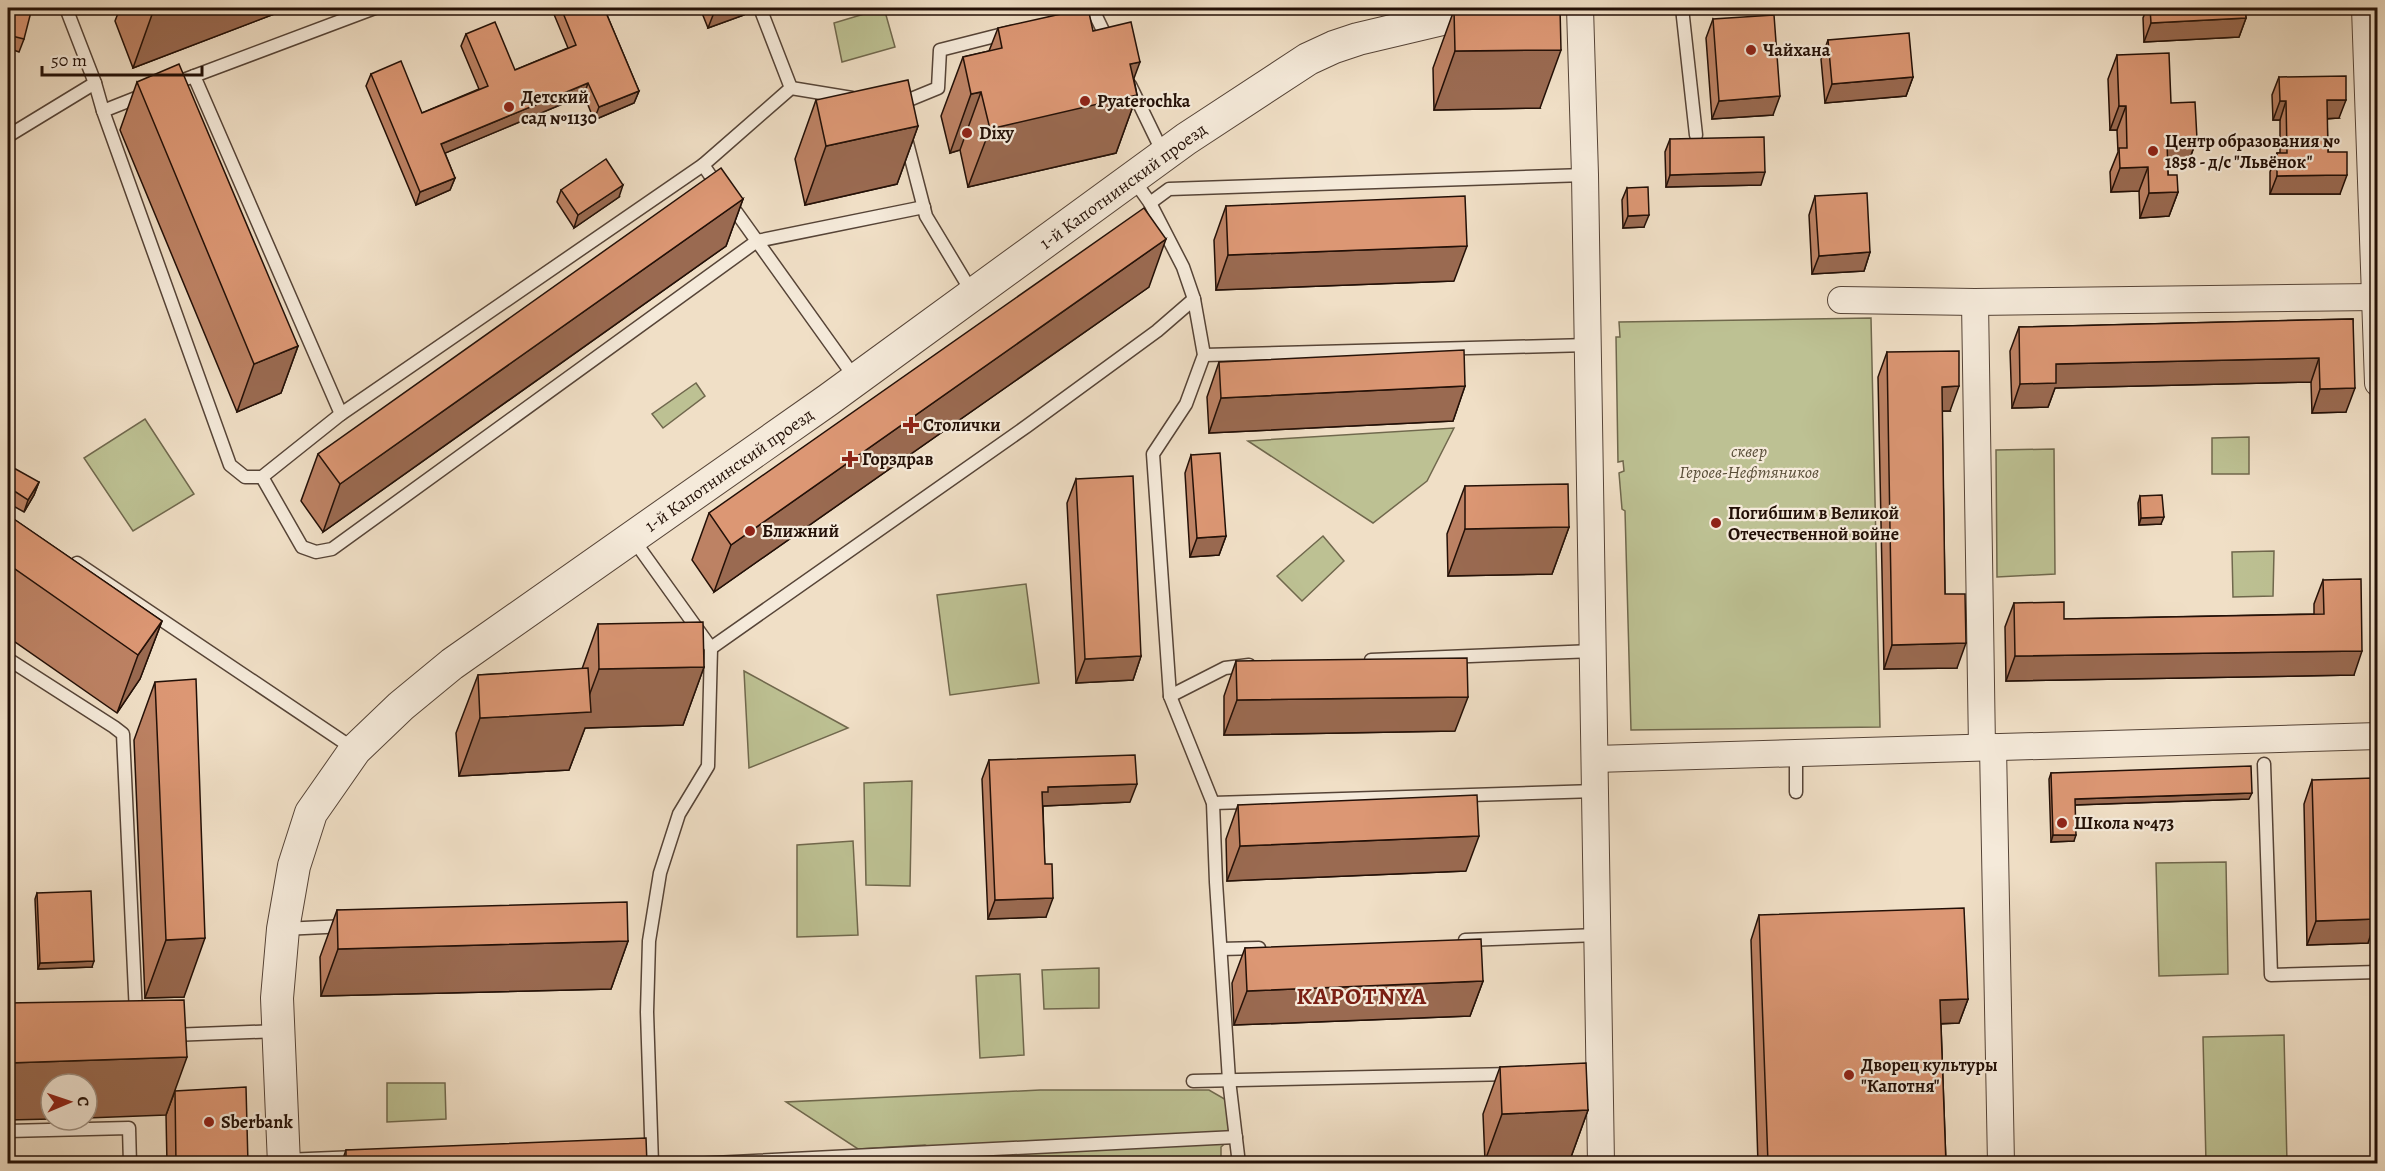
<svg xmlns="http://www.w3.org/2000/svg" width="2385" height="1171" font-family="Alegreya,serif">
  <rect width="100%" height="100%" fill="#f0dfc6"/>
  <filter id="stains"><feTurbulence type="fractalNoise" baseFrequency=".00333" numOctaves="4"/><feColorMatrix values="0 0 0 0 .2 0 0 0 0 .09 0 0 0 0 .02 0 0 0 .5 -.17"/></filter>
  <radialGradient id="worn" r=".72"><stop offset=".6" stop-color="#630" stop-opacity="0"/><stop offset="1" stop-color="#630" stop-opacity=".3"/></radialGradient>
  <g fill="#bdc193" stroke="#70684d" stroke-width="1.5">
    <polygon points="884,8 895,47 842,62 834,23"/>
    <polygon points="1871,318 1880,727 1631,730 1625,511 1622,509 1619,473 1624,471 1623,461 1618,462 1616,337 1620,337 1619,322"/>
    <polygon points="696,383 705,396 663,428 652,414"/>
    <polygon points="145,419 194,494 133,531 84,458"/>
    <polygon points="1454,428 1427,481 1373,523 1248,441"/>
    <polygon points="2249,437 2249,474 2212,474 2212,438"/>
    <polygon points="2054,449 2055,574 1997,577 1996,450"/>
    <polygon points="1323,536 1344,561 1302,601 1277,576"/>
    <polygon points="2274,551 2273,596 2233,597 2232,552"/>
    <polygon points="1026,584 1039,683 950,695 937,595"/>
    <polygon points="744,671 848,728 749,768"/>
    <polygon points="912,781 910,886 866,885 864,783"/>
    <polygon points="853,841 858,935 797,937 797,845"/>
    <polygon points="2226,862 2228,974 2159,976 2156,863"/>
    <polygon points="1099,968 1099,1008 1044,1009 1042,970"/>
    <polygon points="1020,974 1024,1055 980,1058 976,976"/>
    <polygon points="2284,1035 2287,1163 2206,1163 2203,1037"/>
    <polygon points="387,1083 445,1083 446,1119 387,1122"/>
    <polygon points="1040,1090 1209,1090 1228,1101 1230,1139 1221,1147 1221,1163 963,1163 925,1145 858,1149 786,1102"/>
  </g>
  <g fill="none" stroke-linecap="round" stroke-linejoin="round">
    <g stroke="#564437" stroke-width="15">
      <g id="service">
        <polyline points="66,8 95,83 103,111"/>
        <polyline points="760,8 791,88"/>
        <polyline points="1682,8 1696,135"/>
        <polyline points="1074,17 1094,12 1109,43"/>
        <polyline points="170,85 194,76"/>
        <polyline points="1130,85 1163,153"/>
        <polyline points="146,94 103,111 230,465 245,477 262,477 341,414 703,165 719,188"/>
        <polyline points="899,104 938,88 940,50 1011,32"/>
        <polyline points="905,135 926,216 973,294"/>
        <polyline points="8,136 95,83"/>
        <polyline points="703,165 791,88 852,98"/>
        <polyline points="1133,179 1150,203 1183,267 1194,299 1204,355 1186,404 1153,454 1170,696 1213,803 1216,882 1229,1080 1239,1164"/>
        <polyline points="729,202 855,378"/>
        <polyline points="1150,203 1169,189 1585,175"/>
        <polyline points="1204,355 1588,345"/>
        <polyline points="341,414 194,76 375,8"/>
        <polyline points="262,477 302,547 316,552 332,549 757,241 924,207"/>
        <polyline points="633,539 711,648 708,766 679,814 660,873 649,941 647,1012 652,1164"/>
        <polyline points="77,563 354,749"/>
        <polyline points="711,648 1027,426 1157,331 1194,299"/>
        <polyline points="8,659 114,727 123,734 136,1014"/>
        <polyline points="1371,660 1594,651"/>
        <polyline points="1170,696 1225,668 1249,665"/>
        <polyline points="1796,753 1796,792"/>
        <polyline points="2264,764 2271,975 2378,972"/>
        <polyline points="1213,803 1596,791"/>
        <polyline points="283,929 346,926"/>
        <polyline points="1465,940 1598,935"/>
        <polyline points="1221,949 1259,948"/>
        <polyline points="171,1035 278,1031"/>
        <polyline points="1193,1081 1512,1074"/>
        <polyline points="8,1131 129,1128 130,1164"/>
        <polyline points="285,1160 357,1157"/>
        <polyline points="693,1164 1236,1137"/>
      </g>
    </g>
    <g stroke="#564437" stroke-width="28">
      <g id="minor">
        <polyline points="1580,8 1585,175 1601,1164"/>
        <polyline points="2365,8 2378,383"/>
        <polyline points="1841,300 1975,302 2376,297"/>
        <polyline points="1975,302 1982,747"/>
        <polyline points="1993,747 2001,1164"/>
        <polyline points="1595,759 2378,736"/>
      </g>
    </g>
    <g stroke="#564437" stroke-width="34">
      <polyline id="tertiary" points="284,1164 277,998 283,929 294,866 311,813 355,750 401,706 452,664 828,400 1186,139 1308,59 1334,47 1358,39 1489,8"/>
    </g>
    <use href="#service" stroke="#f5eada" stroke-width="12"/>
    <use href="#minor" stroke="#f5eada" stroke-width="26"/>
    <use href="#tertiary" stroke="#f5eada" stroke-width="32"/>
  </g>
  <g fill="#bd8264" stroke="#231007" stroke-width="1.5">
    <polygon points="8,8 24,39 19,52 8,48"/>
    <polygon points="120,8 290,8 133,68 115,21"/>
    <polygon points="554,8 604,8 639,91 634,103 594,120 584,95 445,153 455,178 450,190 416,205 366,86 371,74 422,113 479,89 461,46 466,34 515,70 568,48 553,12"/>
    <polygon points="700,8 746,8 744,15 708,28"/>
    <polygon points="2147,8 2245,8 2246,18 2239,37 2144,42 2143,18"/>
    <polygon points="1454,10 1540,108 1434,110 1433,68"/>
    <polygon points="1713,19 1773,115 1712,119 1706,38"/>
    <polygon points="998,28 1093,31 1134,79 1137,95 1116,153 968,187 960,150 950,153 941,116 963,57 989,51"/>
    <polygon points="1828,40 1913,77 1906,96 1825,103 1821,59"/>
    <polygon points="2117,55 2171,103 2197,139 2188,163 2168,164 2168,175 2178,192 2169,216 2140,218 2139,191 2111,192 2110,172 2118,152 2117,130 2110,130 2108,79"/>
    <polygon points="2279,77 2339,118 2327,119 2328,152 2340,194 2270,194 2270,172 2277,153 2280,153 2280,120 2273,120 2272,95"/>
    <polygon points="137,82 298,346 281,393 237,412 120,130"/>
    <polygon points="816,100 918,126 897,184 805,205 795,159"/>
    <polygon points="1670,139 1761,185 1666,187 1665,152"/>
    <polygon points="1627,188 1644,227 1623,228 1622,200"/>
    <polygon points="561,190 619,197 574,228 557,202"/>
    <polygon points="1815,196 1870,252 1864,271 1812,274 1809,215"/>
    <polygon points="743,199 726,246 323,532 301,501 318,454"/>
    <polygon points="1226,206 1454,281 1216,290 1214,240"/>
    <polygon points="1149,287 714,592 692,560 709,513"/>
    <polygon points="2353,319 2346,412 2312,413 2311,382 2055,388 2048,407 2012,408 2010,351 2019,327"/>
    <polygon points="1887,352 1950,411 1942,411 1945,594 1957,668 1884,669 1878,377"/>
    <polygon points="1219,362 1465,386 1453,421 1209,433 1207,397"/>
    <polygon points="1191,455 1226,536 1219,555 1190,557 1185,473"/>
    <polygon points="8,476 39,482 34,495 24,512 8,503"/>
    <polygon points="1076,479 1141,656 1133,680 1076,683 1067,503"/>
    <polygon points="1465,486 1569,527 1552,574 1448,576 1447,534"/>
    <polygon points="2140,496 2161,524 2139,525 2138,503"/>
    <polygon points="8,515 162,621 140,679 117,713 8,637"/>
    <polygon points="2323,580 2354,675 2006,681 2005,627 2014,603 2064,619 2314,614 2314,604"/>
    <polygon points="598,624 704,667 683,725 585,728 569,770 459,776 456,733 478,675 582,669"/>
    <polygon points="1236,661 1455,731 1224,735 1224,696"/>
    <polygon points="155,682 184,997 145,998 134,740"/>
    <polygon points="989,760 1130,802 1043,806 1046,917 988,919 982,779"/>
    <polygon points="2051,773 2249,799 2075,805 2074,841 2051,842 2049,779"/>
    <polygon points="2312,780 2368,943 2307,945 2304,804"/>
    <polygon points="1238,805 1466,871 1227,881 1226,839"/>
    <polygon points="37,893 92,967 38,969 35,899"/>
    <polygon points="337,910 628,941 611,989 321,996 320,957"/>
    <polygon points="1759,915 1968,999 1959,1023 1941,1024 1946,1164 1758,1164 1751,940"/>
    <polygon points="1245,948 1483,981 1470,1016 1234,1025 1232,983"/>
    <polygon points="1500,1067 1588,1110 1571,1157 1485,1161 1483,1114"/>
    <polygon points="175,1091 248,1164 167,1164 166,1115"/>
    <polygon points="346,1150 647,1164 341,1164"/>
  </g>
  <g fill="#9a6a51" stroke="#231007" stroke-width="1.5">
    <polygon points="159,8 290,8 133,68 154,9"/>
    <polygon points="721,8 746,8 744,15 708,28 715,10"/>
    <polygon points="2246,18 2239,37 2144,42 2151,23"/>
    <polygon points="1561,50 1540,108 1434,110 1455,51"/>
    <polygon points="1140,62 1127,97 1137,95 1116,153 968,187 990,129 1130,64"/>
    <polygon points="1913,77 1906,96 1825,103 1832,84"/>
    <polygon points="588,83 584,95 436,157 441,144"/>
    <polygon points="639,91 634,103 594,120 599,107"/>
    <polygon points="981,92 960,150 950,153 971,94"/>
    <polygon points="1780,96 1773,115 1712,119 1719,101"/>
    <polygon points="2327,100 2346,100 2339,118 2321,119"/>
    <polygon points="2280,101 2286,101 2280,120 2273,120"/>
    <polygon points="2119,106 2126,106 2117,130 2110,130"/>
    <polygon points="918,126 897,184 805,205 826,146"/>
    <polygon points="2197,139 2188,163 2158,164 2167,140"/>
    <polygon points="2148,167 2139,191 2111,192 2120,168"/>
    <polygon points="1765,172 1761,185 1666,187 1670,175"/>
    <polygon points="2347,175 2340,194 2270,194 2277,176"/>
    <polygon points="455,178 450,190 416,205 420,192"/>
    <polygon points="623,185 619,197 574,228 578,215"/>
    <polygon points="2178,192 2169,216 2140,218 2149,193"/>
    <polygon points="743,199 726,246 323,532 340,484"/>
    <polygon points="1649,215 1644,227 1623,228 1628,216"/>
    <polygon points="1166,239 1149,287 714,592 731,545"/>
    <polygon points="1467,246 1454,281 1216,290 1228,255"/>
    <polygon points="1870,252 1864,271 1812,274 1819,256"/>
    <polygon points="298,346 281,393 237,412 254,364"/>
    <polygon points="2319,358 2311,382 2055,388 2048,407 2012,408 2020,384 2056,364"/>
    <polygon points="1465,386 1453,421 1209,433 1221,398"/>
    <polygon points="1959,386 1950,411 1933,411 1942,387"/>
    <polygon points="2355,388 2346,412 2312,413 2320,389"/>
    <polygon points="39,482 34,495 24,512 28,500"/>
    <polygon points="2164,517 2161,524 2139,525 2141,518"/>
    <polygon points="1569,527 1552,574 1448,576 1465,529"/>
    <polygon points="1226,536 1219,555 1190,557 1197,538"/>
    <polygon points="162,621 140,679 117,713 138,655"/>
    <polygon points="1966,643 1957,668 1884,669 1892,645"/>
    <polygon points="2362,651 2354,675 2006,681 2015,656"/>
    <polygon points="1141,656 1133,680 1076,683 1085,659"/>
    <polygon points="704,667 683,725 585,728 569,770 459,776 480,718 583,712 599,669"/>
    <polygon points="1468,697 1455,731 1224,735 1237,700"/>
    <polygon points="1137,784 1130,802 1043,806 1041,810 1042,792 1048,787"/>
    <polygon points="2252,793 2249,799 2073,805 2075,799"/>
    <polygon points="2053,835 2076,835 2074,841 2051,842"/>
    <polygon points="1479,836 1466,871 1227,881 1240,846"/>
    <polygon points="1053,898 1046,917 988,919 995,900"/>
    <polygon points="2376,919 2368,943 2307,945 2316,921"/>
    <polygon points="205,938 184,997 145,998 166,940"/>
    <polygon points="628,941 611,989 321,996 338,949"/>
    <polygon points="94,961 92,967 38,969 40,963"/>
    <polygon points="1483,981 1470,1016 1234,1025 1247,991"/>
    <polygon points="1968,999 1959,1023 1931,1024 1940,1000"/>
    <polygon points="187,1057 166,1115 87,1118 87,1084 51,1084 51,1119 8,1120 8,1063"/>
    <polygon points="1588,1110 1571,1157 1485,1161 1502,1114"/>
    <polygon points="1884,1159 1882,1164 1768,1164 1768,1163"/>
  </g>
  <g fill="#dc9774" stroke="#231007" stroke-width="1.5">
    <polygon points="8,8 32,8 24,39 8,35"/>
    <polygon points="561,8 604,8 639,91 599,107 588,83 441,144 455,178 420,192 371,74 401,61 422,113 488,86 466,34 495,22 515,70 576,45"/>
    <polygon points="1088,8 1093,31 1131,22 1140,62 1130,64 1137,95 990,129 981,92 971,94 963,57 1002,48 998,28"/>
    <polygon points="1560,8 1561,50 1455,51 1454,10"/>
    <polygon points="2150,8 2245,8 2246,18 2151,23"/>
    <polygon points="1774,15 1780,96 1719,101 1713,19"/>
    <polygon points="1909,33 1913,77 1832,84 1828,40"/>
    <polygon points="2169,53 2171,103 2195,102 2197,139 2167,140 2168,175 2177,175 2178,192 2149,193 2148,167 2120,168 2119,148 2127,148 2126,106 2119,106 2117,55"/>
    <polygon points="179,64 298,346 254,364 137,82"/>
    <polygon points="2346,76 2346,100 2327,100 2328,152 2347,152 2347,175 2277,176 2277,153 2287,153 2286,101 2280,101 2279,77"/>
    <polygon points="908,80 918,126 826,146 816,100"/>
    <polygon points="1764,137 1765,172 1670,175 1670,139"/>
    <polygon points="606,159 623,185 578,215 561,190"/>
    <polygon points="721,168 743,199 340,484 318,454"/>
    <polygon points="1648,187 1649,215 1628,216 1627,188"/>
    <polygon points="1867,193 1870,252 1819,256 1815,196"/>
    <polygon points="1465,196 1467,246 1228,255 1226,206"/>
    <polygon points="1144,208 1166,239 731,545 709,513"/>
    <polygon points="8,238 10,243 9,256 8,258"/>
    <polygon points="2353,319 2355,388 2320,389 2319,358 2056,364 2056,383 2020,384 2019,327"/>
    <polygon points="1464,350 1465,386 1221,398 1219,362"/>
    <polygon points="1959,351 1959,386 1942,387 1945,594 1965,594 1966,643 1892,645 1887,352"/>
    <polygon points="1220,453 1226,536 1197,538 1191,455"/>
    <polygon points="12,467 39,482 28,500 8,487 8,476"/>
    <polygon points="1133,476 1141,656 1085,659 1076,479"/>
    <polygon points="1568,484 1569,527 1465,529 1465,486"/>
    <polygon points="2162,495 2164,517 2141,518 2140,496"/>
    <polygon points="8,515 162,621 138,655 8,564"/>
    <polygon points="2361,579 2362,651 2015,656 2014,603 2064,602 2064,619 2324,614 2323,580"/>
    <polygon points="703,622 704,667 599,669 598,624"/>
    <polygon points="1467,658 1468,697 1237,700 1236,661"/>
    <polygon points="588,668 591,712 480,718 478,675"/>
    <polygon points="196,679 205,938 166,940 155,682"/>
    <polygon points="1135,755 1137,784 1048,787 1048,792 1042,792 1045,864 1052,864 1053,898 995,900 989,760"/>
    <polygon points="2251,766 2252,793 2075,799 2076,835 2053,835 2051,773"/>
    <polygon points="2373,778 2376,919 2316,921 2312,780"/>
    <polygon points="1477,795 1479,836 1240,846 1238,805"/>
    <polygon points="91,891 94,961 40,963 37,893"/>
    <polygon points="627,902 628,941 338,949 337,910"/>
    <polygon points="1964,908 1968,999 1940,1000 1946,1164 1884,1164 1884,1159 1768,1163 1759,915"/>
    <polygon points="1481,939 1483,981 1247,991 1245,948"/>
    <polygon points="184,1000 187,1057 8,1063 8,1003"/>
    <polygon points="1586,1063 1588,1110 1502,1114 1500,1067"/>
    <polygon points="246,1087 248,1164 176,1164 175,1091"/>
    <polygon points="646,1138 647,1164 346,1164 346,1150"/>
  </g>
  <g fill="#8f2418" stroke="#f5eada" stroke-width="2">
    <circle cx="1751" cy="50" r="6"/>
    <circle cx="1085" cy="101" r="6"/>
    <circle cx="509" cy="107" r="6"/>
    <circle cx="967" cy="133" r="6"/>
    <circle cx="2153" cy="151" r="6"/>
    <path d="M908 416h6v6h6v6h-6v6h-6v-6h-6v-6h6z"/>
    <path d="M847 450h6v6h6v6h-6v6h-6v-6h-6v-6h6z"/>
    <circle cx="1716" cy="523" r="6"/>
    <circle cx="750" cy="531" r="6"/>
    <circle cx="2062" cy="823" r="6"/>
    <circle cx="1849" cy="1075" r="6"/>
    <circle cx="209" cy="1122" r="6"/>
  </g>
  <g text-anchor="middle" stroke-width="4.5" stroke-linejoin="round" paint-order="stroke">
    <g font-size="18" font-weight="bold" fill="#231007" stroke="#f5eada" text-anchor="start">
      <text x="1763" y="56">Чайхана</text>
      <text x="521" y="103">Детский<tspan x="521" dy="21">сад №1130</tspan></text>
      <text x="1097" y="107">Pyaterochka</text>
      <text x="979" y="139">Dixy</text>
      <text x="2165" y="147">Центр образования №<tspan x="2165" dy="21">1858 - д/с "Львёнок"</tspan></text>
      <text x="923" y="431">Столички</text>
      <text x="862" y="465">Горздрав</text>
      <text x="1728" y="519">Погибшим в Великой<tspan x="1728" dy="21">Отечественной войне</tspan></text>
      <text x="762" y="537">Ближний</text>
      <text x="2074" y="829">Школа №473</text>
      <text x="1861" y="1071">Дворец культуры<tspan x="1861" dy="21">"Капотня"</tspan></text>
      <text x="221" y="1128">Sberbank</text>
    </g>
    <g font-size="18" fill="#231007" stroke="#f5eada">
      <text transform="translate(1123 186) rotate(-36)" y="6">1-й Капотнинский проезд</text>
      <text transform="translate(729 470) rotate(-35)" y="6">1-й Капотнинский проезд</text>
    </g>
    <g font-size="18" font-style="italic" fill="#594e38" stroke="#f5eada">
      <text x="1749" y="457">сквер<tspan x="1749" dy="21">Героев-Нефтяников</tspan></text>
    </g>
    <g font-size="24" font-weight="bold" letter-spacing="1.5" fill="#7a1f14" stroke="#f5eada">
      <text x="1362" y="1004">KAPOTNYA</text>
    </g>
  </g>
  <rect width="2385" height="1171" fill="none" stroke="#f0dfc6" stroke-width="30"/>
  <rect x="9" y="9" width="2367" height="1153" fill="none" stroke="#231007" stroke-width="3"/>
  <rect x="15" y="15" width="2355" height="1141" fill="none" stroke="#231007" stroke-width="1.5"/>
  <g transform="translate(69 1102) rotate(88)"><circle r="28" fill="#f5eada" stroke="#a19386" stroke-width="1.5"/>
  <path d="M0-4.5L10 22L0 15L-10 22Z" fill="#8f2418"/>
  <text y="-9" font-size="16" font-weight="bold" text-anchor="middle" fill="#231007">С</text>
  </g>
  <path d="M42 66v9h160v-9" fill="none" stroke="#231007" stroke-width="3"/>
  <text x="51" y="66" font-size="18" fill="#231007" stroke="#f5eada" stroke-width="4.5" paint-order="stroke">50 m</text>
  <rect width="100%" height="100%" filter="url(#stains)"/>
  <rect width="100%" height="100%" fill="url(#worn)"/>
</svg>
